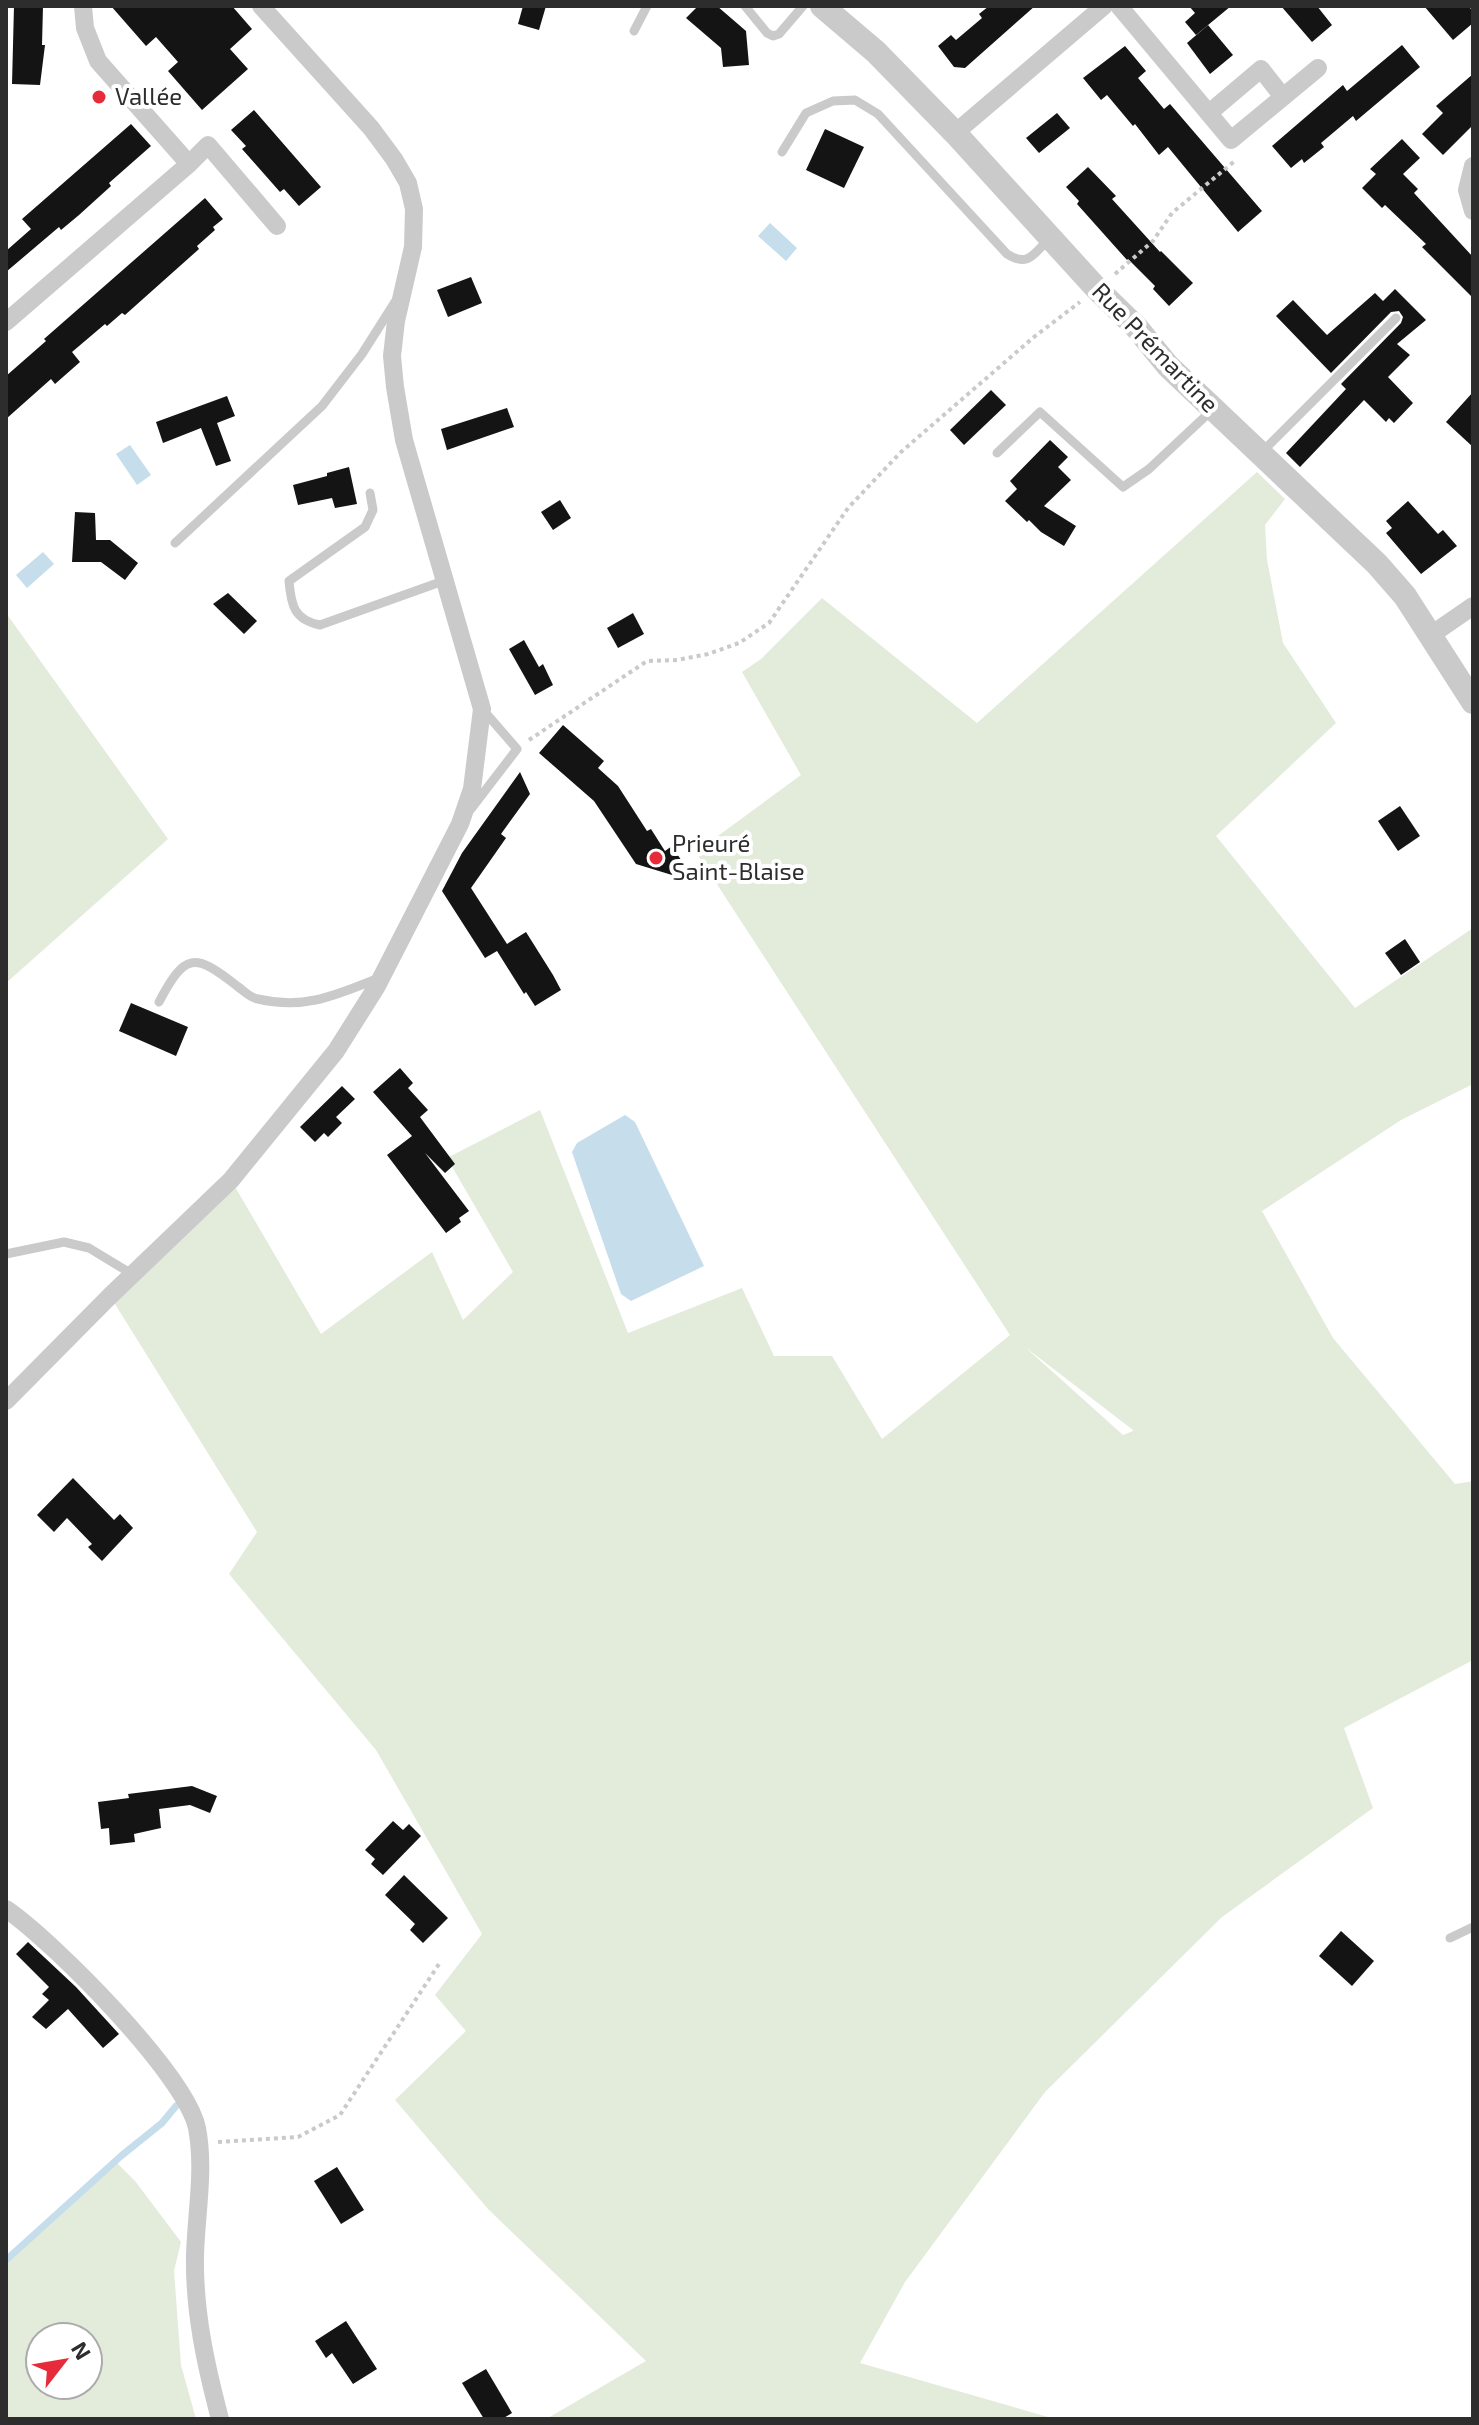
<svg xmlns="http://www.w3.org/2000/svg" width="1479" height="2425" font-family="'Exo 2',sans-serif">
  <rect width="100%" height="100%" fill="#fff"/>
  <g fill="#e3ebda" fill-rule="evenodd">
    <path d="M1257,472L1285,499L1265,525L1267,560L1283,643L1336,723L1216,836L1355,1008L1473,928V1084L1401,1120L1262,1211L1333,1338L1455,1484L1473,1481V1660L1344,1728L1373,1808L1222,1917L1045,2092L905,2282L860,2363L1055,2419H546L646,2361L488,2209L395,2100L466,2031L435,1995L482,1934L376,1750L229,1574L257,1532L110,1296L231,1180L321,1334L432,1252L463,1320L513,1272L447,1158L540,1110L628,1333L742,1288L774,1356H832L882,1439L1010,1335L696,852L801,775L742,672L761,659L822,598L977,723ZM1025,1347L1133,1430V1431L1123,1435Z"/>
    <polygon points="6,613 168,839 6,983"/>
    <path d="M115,2161L135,2181L181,2242L174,2271L181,2365L196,2419H6V2263ZM88,2337V2385H40V2337Z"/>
  </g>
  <g fill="#c6ddec">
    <polygon points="770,223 797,248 786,261 758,236"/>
    <polygon points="130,445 151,475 137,485 116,454"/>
    <polygon points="43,552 54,564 27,588 16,575"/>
    <polygon points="625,1115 635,1122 704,1266 631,1301 621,1294 572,1152 577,1143"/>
  </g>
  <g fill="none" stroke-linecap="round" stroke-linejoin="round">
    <polyline stroke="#c6ddec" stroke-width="7" points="6,2260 121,2156 162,2123 176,2106"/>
  </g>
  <g fill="#141414">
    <polygon points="14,6 43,6 42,45 45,45 40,85 12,84"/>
    <polygon points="111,6 232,6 252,29 230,49 248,69 202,110 168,71 178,62 156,37 146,46"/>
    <polygon points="523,6 546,6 539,30 518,24"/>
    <polygon points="698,6 717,6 746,31 749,65 723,67 721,48 686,18"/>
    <polygon points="989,6 1035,6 965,68 954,67 938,46 951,35 956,40 982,18 979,14"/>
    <polygon points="1189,6 1231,6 1196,35 1185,22 1195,13"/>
    <polygon points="1281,6 1317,6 1332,25 1312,42"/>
    <polygon points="1424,6 1468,6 1473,11 1473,23 1453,40"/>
    <polygon points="1208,25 1233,55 1210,74 1187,43"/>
    <polygon points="1402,45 1420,67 1356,121 1353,116 1321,143 1324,147 1304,163 1302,159 1291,168 1272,146 1343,85 1347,91"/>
    <polygon points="1125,46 1146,71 1138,78 1164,109 1170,104 1262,211 1238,232 1168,147 1159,155 1135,124 1133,126 1107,95 1101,100 1083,78"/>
    <polygon points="1473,74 1473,125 1443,155 1422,134 1443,113 1436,106"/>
    <polygon points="254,110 321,187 299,206 284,189 280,192 242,149 246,146 231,130"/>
    <polygon points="1057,113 1070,128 1039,153 1026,138"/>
    <polygon points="131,124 151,146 109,183 111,186 79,215 61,230 59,227 6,272 6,251 31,229 22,219"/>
    <polygon points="825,129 864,147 844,188 806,170"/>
    <polygon points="1402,139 1420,158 1403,174 1418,189 1414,193 1473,257 1473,298 1422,247 1426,244 1385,205 1382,208 1362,188 1376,174 1370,169"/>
    <polygon points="1088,167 1116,196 1112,199 1160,252 1161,251 1193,283 1169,306 1153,289 1155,286 1128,259 1127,260 1077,204 1079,201 1066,187"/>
    <polygon points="205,198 223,219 213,227 215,230 197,246 199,249 125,315 122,313 107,326 105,324 72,352 80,362 55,384 51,379 6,419 6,376 46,341 44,339"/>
    <polygon points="471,277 482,303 448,317 437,290"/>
    <polygon points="1395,289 1426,320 1397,344 1410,355 1388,377 1413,403 1394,423 1389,418 1386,422 1364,400 1300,467 1286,453 1346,389 1341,384 1401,323 1403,317 1399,311 1391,312 1331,373 1276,316 1293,300 1327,335 1375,293 1383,301"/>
    <polygon points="991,390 1006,405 964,445 950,430"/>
    <polygon points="1473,392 1473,447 1446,422"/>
    <polygon points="227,396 235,416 217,423 231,461 216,466 201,428 163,443 156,422"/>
    <polygon points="507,408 514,427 447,450 441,429"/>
    <polygon points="1050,440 1068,457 1058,467 1071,480 1044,506 1076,526 1064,546 1041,532 1029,520 1027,522 1005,501 1017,489 1010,481"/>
    <polygon points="349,467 357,504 335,508 332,498 298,505 293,485 327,476 327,473"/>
    <polygon points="560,500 571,518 553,530 541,512"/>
    <polygon points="1408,501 1438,534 1443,530 1457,546 1421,574 1386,533 1392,528 1386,521"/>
    <polygon points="75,512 95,513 96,540 110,540 138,563 125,580 101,562 72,562"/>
    <polygon points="228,593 257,621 244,634 213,604"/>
    <polygon points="633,613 644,634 618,648 607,628"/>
    <polygon points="524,640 539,667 543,664 553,685 535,695 509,649"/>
    <polygon points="563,725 604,761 598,768 618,786 647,831 651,829 663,848 665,851 672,846 685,866 672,875 636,864 594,801 539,753"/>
    <polygon points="520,772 530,794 501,834 506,838 471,888 507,944 526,932 553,975 561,990 535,1006 526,992 524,994 497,951 485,958 442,891 462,853"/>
    <polygon points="1400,806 1420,836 1398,851 1378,821"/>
    <polygon points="1405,939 1420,962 1401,975 1385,953"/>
    <polygon points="131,1003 188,1027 176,1056 119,1031"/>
    <polygon points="400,1068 413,1083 408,1088 428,1110 420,1117 455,1164 445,1173 425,1153 469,1211 459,1218 461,1222 446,1233 387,1155 412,1136 373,1092"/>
    <polygon points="342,1086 355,1099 336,1117 342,1123 328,1137 324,1133 315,1142 300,1127"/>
    <polygon points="73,1478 114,1520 120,1514 133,1528 102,1561 88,1547 92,1544 67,1518 54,1532 37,1515"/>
    <polygon points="192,1786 217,1796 210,1813 190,1805 159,1809 161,1828 134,1834 135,1842 110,1845 109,1828 101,1829 98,1802 129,1798 128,1794"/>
    <polygon points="393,1821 403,1830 409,1824 421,1836 383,1875 371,1864 375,1859 365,1850"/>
    <polygon points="404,1875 448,1918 423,1943 410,1930 415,1924 385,1895"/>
    <polygon points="1341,1931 1374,1961 1352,1986 1319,1956"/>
    <polygon points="28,1942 76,1987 119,2034 103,2048 68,2009 46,2029 32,2017 49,2000 42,1994 49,1987 16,1954"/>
    <polygon points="337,2167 364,2210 341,2224 314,2181"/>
    <polygon points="346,2321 377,2369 353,2384 332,2353 326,2358 315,2341"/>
    <polygon points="486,2369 512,2413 502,2419 484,2419 462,2383"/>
  </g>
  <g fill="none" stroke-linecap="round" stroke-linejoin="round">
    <g stroke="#cacaca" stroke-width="4" stroke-dasharray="4 4" stroke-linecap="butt">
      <polyline points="1115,274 1153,241 1172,213 1236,160"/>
      <polyline points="529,740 647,661 677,660 708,654 739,643 769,623 848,508 901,452 1034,337 1080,302"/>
      <polyline points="218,2142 298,2137 340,2115 439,1964"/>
    </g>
    <g stroke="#cacaca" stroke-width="9">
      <polyline points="745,6 767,33 773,36 779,34 803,6"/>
      <polyline points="634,31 647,6"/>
      <path d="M782,152L806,113L833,101L855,100L878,114L1007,254C1029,268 1034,253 1050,238"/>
      <polyline points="1263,451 1396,318"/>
      <polyline points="997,453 1040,412 1123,487 1149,469 1211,411"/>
      <path d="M370,493L373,510L365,527L289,581C291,605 294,620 320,625L446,580"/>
      <polyline points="175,543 322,406 362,354 395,302"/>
      <polyline points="471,809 517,749 484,711"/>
      <path d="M159,1002C185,953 194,952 237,986C244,991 250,998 258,999C305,1010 336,995 379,978"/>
      <polyline points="6,1254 64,1242 89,1248 132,1274"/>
      <polyline points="1450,1938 1473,1927"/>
    </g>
    <g stroke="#cacaca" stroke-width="18">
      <polyline points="1119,6 1231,140 1318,68"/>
      <polyline points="1209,113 1261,69 1283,97"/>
      <polyline points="955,133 1104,6"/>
      <polyline points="189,164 208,145 277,226"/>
      <polyline points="1473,166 1467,190 1473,211"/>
      <polyline points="6,322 189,164 98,61 85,28 83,6"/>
      <polyline points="1431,635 1473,606"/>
      <polyline points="6,1401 110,1296 231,1180 336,1051 377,986 460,824 472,789 482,709 404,440 395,387 392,356 396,321 413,247 414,209 408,183 394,159 371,128 261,6"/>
      <path d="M6,1909C53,1941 186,2075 197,2128C205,2170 196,2214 195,2256C194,2312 206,2366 220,2419"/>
    </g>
    <polyline stroke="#cacaca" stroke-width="24" points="822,6 876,52 955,133 1097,289 1137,328 1168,366 1377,564 1405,596 1473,702"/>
  </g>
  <g fill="#e82b3a" stroke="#fff" stroke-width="3">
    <circle cx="99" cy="97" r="8"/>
    <circle cx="656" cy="858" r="8"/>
  </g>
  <g text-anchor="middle" stroke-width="8" stroke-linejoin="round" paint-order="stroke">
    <g font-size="24" fill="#2d2d2d" stroke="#fff" text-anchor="start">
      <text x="115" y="105">Vallée</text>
      <text x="672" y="852">Prieuré<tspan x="672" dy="28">Saint-Blaise</tspan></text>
    </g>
    <g font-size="24" fill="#2d2d2d" stroke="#fff">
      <text transform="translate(1155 348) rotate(46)" y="8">Rue Prémartine</text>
    </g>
  </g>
  <rect width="1479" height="2425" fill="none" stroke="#2d2d2d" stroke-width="16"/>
  <g transform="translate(64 2361) rotate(59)"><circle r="38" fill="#ffffff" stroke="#ababab" stroke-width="2"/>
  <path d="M0-6L14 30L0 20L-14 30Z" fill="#e82b3a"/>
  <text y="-12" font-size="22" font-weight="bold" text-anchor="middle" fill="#2d2d2d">N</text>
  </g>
</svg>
